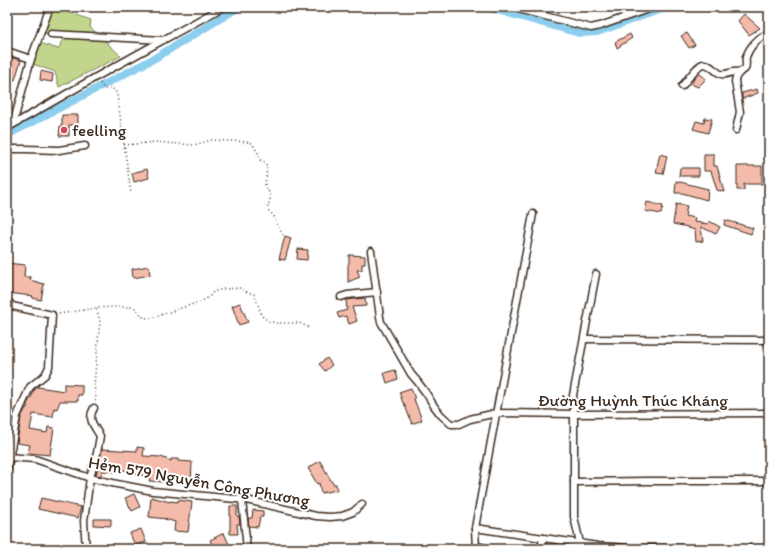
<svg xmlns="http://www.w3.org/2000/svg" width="776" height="556" font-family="Itim,sans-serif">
  <rect width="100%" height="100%" fill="#fff"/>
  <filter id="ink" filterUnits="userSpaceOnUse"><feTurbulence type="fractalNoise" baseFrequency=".025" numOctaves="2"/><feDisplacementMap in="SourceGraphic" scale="8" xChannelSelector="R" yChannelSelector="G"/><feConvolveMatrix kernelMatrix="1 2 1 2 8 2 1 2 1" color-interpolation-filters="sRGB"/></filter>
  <g filter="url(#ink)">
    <polygon fill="#c1d68c" stroke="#7e8055" points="53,7 91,20 90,27 121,56 59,87 55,72 33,64 40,43 58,49 64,39 43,33"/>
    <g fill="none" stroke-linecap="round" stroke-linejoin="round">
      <g stroke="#8cceee" stroke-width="8">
        <polyline points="487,7 579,33 597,32 667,7"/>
        <polyline points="7,135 155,58 239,7"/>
      </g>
    </g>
    <g fill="#f4bbab" stroke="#3b2a1e">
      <polygon points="744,14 760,28 749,35 738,21"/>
      <polygon points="687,33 695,45 689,48 681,36"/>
      <polygon points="630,34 632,38 617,48 615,42"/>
      <polygon points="7,56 21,60 15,80 7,78"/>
      <polygon points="41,71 53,74 52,82 40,80"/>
      <polygon points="699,73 706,79 698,87 691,84 694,79"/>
      <polygon points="757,89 758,93 742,99 742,93"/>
      <polygon points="62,115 78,115 78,125 69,125 69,136 59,136 60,126 62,126"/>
      <polygon points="705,118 712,119 708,133 693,129 696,121 704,123"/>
      <polygon points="660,154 667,156 663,174 656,173 658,162"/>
      <polygon points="704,154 714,154 714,166 717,166 724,192 717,190 711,171 704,171"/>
      <polygon points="737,166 762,166 762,184 744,184 744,190 737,190"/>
      <polygon points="680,168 699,168 699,176 679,176"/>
      <polygon points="147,169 149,178 134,182 132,173"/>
      <polygon points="676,181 708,189 707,200 682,193 675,193"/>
      <polygon points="647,202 663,206 661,214 645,211"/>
      <polygon points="676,204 687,206 685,216 695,218 694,222 708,224 709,221 720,227 716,234 701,227 703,241 696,242 695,230 688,228 688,227 673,224"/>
      <polygon points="725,220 753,228 751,234 724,225"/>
      <polygon points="285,236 291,238 285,260 279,259"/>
      <polygon points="298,249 308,250 307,260 297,259"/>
      <polygon points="349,255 365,256 365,264 362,264 362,270 357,270 360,277 348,282 348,265 349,263"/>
      <polygon points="7,263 25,265 24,277 31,277 30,280 44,284 41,300 32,298 33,296 7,293 9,282 7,282"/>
      <polygon points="149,266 150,275 133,278 132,269"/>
      <polygon points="365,298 366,306 352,307 357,321 349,324 346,316 339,318 337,313 347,310 346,300"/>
      <polygon points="240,303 248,322 239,325 232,306"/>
      <polygon points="327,358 332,365 325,371 319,364"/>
      <polygon points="395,370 398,379 387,383 384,373"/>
      <polygon points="64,384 82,385 82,395 78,395 78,401 60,401 57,409 54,408 53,417 33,414 30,430 47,433 48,427 54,428 50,455 28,453 30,445 17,443 21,417 26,408 27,408 27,404 32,396 34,390 38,387 64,391"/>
      <polygon points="411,388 415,399 414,399 422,420 412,424 404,403 403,403 399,392"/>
      <polygon points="137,447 144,448 143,456 161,457 171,461 171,459 178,459 178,461 192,462 191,485 183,485 183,482 164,480 163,482 149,481 150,477 143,476 143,475 136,475 136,471 116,470 116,472 102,471 101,476 96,475 102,449 137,451"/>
      <polygon points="320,461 333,484 336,484 337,490 321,493 319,483 317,484 308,468"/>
      <polygon points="134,494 140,507 132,511 125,498"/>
      <polygon points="151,497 170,502 170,501 178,502 178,500 192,502 188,532 174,531 175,522 165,519 167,519 149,517"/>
      <polygon points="41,498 81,507 78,518 38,509"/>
      <polygon points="230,506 237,506 237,516 239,517 240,524 237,524 238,534 230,534"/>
      <polygon points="253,510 263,511 263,517 260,517 258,527 249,526 248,518 252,518"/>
      <polygon points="94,519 111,519 111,526 94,525"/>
      <polygon points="141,529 146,542 135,546 130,533"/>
      <polygon points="224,533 231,549 214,549 210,540"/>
    </g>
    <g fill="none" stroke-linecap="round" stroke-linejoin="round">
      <g stroke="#3b2a1e" stroke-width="9">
        <g id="street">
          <polyline points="510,7 591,28 600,26 654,7"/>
          <polyline points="51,34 163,40"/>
          <polyline points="7,51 31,59"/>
          <path d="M682,86C687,81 697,65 703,64C710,63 715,72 721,74C725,75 729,73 733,72C738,71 741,73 745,69C747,66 745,61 746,57C749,48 759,35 769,34"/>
          <polyline points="13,124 31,59 50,7"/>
          <polyline points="7,128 96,77 223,7"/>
          <polyline points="736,130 740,112 735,81 736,77 740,72"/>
          <polyline points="7,149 25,149 59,150 85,146"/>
          <polyline points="371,251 380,317 381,322 411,374 417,381 426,393 434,406 441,415 451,424 459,424 470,419 496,413 574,414 769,413"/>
          <polyline points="341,297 347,295 377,292"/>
          <polyline points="7,300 12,306 52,315 49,367 45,375 30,387 17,416 7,470"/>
          <polyline points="584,339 769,340"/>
          <polyline points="7,457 35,459 90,478 117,484 153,491 246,500 316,516 330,517 342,516 353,512 362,504"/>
          <polyline points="574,482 647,481 769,481"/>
          <polyline points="242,500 247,549"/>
          <polyline points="475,528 598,546 629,548 769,549"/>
          <polyline points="580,543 574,517 574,414 573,395 596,274"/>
          <polyline points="476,546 490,549"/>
          <path d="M86,549L84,521L90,478L97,453L100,436C94,426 87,419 94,408"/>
          <polyline points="476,549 475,528 533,214"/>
          <polyline points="541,549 543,538"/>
        </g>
      </g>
      <g stroke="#3b2a1e" stroke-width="1.5" stroke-dasharray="1 3" stroke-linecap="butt">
        <path d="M100,83L104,89C115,87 117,91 118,101L131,194"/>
        <polyline points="124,145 156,142 166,143 194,145 212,140 247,142 252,143 258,153 260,160 266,163 267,168 265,185 270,194 270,199 268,207 269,211 274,216 277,225 283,235"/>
        <polyline points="59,314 96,308 114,307 130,307 135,308 144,318 152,318 202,301 209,297 213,292 223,289 241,288 247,292 254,294 255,296 262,316 268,321 276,323 300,323 309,328"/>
        <polyline points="95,401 96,398 94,385 100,320 96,308"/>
      </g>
      <use href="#street" stroke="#fff" stroke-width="6"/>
    </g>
  </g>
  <circle fill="#d1495b" stroke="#fff" stroke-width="1.5" cx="64" cy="130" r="4"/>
  <g text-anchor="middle" stroke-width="4" stroke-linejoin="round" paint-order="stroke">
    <g font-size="17" fill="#3b2a1e" stroke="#fff" text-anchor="start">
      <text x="72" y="136">feelling</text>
    </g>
    <g font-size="17" fill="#3b2a1e" stroke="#fff">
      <text x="633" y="406">Đường Huỳnh Thúc Kháng</text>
      <text transform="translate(199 481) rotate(10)" y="6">Hẻm 579 Nguyễn Công Phương</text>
    </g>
  </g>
  <rect width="776" height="556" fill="none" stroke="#fff" stroke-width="24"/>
  <rect x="12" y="12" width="752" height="532" fill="none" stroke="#3b2a1e" stroke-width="1.5" filter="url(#ink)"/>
</svg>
